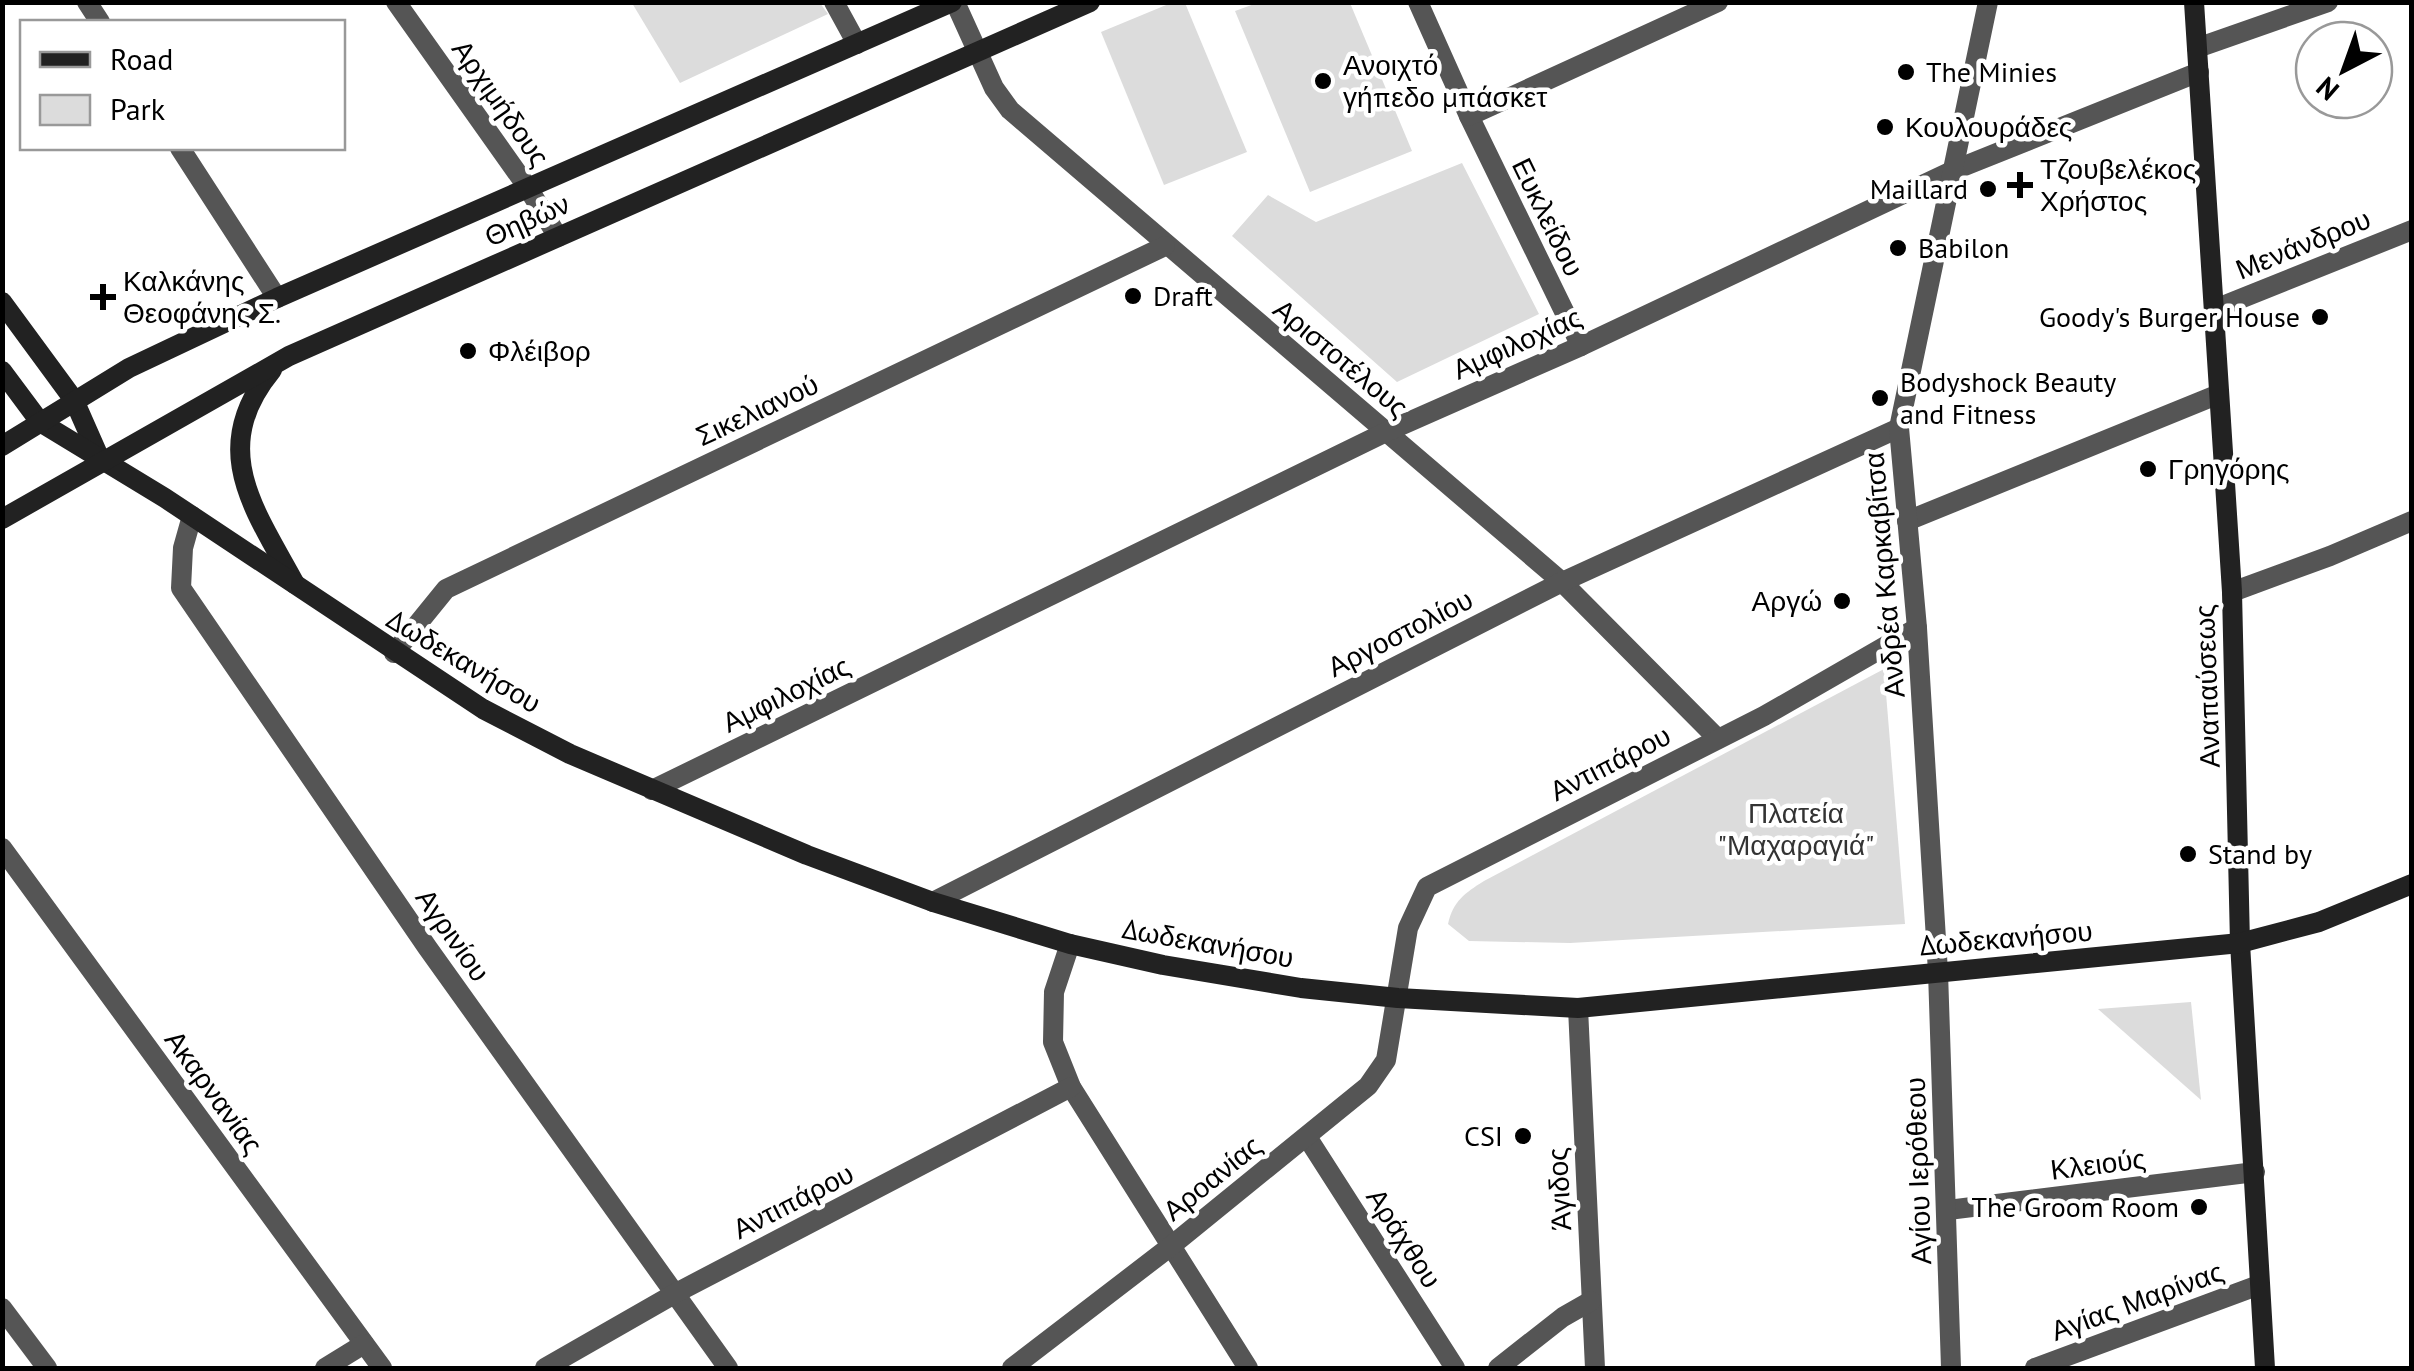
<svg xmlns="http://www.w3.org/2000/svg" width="2414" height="1371" font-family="'PT Sans',sans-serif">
  <rect width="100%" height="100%" fill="#fff"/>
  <g fill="#dcdcdc">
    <polygon points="632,3 820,3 828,14 680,83"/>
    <polygon points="1171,3 1185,3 1247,152 1164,185 1101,32"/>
    <polygon points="1257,3 1350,3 1412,151 1310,192 1235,11"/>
    <polygon points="1462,163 1539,314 1397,382 1232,236 1268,195 1316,222"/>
    <path d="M1884,669L1905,924L1570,943L1469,941L1448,924C1453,901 1465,893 1484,881Z"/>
    <polygon points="2191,1002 2201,1100 2098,1009"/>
  </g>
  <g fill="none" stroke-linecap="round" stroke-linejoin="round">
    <g stroke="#555" stroke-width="20">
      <polyline points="87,2 100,22"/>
      <polyline points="396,2 528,188 558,237"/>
      <polyline points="834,2 857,44"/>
      <polyline points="955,2 994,88 1010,110 1562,582 1718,739"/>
      <polyline points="1418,2 1469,116 1581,346"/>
      <polyline points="2197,48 2328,2"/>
      <polyline points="1469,116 1718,2"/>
      <polyline points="180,148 277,298"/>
      <polyline points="2215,309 2412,230"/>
      <polyline points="192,516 183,548 181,588 427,947 728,1368"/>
      <polyline points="1907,521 2219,394"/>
      <polyline points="2232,592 2330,556 2412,521"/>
      <polyline points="394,653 446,589 1165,246"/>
      <polyline points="652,790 1386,432 1581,346 1952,171 2199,72"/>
      <polyline points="2,848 382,1368"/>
      <polyline points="933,902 1562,582 1899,428"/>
      <polyline points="1070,944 1054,992 1053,1042 1071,1087 1248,1368"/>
      <polyline points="1578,1008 1595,1368"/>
      <polyline points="1307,1137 1455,1368"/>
      <polyline points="1948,1210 2255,1172"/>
      <polyline points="2,1308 47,1368"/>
      <polyline points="325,1368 364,1344"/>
      <polyline points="545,1368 676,1293 1071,1087"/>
      <polyline points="1012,1368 1171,1246 1368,1086 1386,1060 1408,928 1427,887 1764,716 1917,628"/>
      <polyline points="1498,1368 1563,1317 1591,1301"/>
      <polyline points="1951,1368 1938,972 1917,628 1899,428 1988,2"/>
      <polyline points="2035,1368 2259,1285"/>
    </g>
    <g stroke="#222" stroke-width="20">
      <polyline points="2194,2 2232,592 2240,943 2265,1368"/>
      <polyline points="2,302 74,400 100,459"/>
      <path d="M272,370C207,449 255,510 295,584"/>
      <polyline points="2,371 40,422 165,498 483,709 570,754 807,855 933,902 1070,944 1163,965 1301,988 1398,998 1578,1008 2240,943 2319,922 2412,884"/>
      <polyline points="2,446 129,368 277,298 952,2"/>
      <polyline points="2,519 289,356 1090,2"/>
    </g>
  </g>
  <g fill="#000" stroke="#fff" stroke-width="4">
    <circle cx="1906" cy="72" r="10"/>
    <circle cx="1323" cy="81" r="10"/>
    <circle cx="1885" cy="127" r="10"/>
    <path d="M2015 170h10v10h10v10h-10v10h-10v-10h-10v-10h10z"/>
    <circle cx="1988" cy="189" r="10"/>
    <circle cx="1898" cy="248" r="10"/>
    <circle cx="1133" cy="296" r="10"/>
    <path d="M98 282h10v10h10v10h-10v10h-10v-10h-10v-10h10z"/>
    <circle cx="2320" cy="317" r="10"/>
    <circle cx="468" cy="351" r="10"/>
    <circle cx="1880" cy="398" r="10"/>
    <circle cx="2148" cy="469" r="10"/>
    <circle cx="1842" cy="601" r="10"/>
    <circle cx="2188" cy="854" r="10"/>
    <circle cx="1523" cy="1136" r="10"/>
    <circle cx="2199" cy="1207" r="10"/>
  </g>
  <g text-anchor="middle" stroke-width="9" stroke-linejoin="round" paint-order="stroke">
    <g font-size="28" fill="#000" stroke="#fff" text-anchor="start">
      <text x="1343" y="75">Ανοιχτό<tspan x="1343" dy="32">γήπεδο μπάσκετ</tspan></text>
      <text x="1926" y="82">The Minies</text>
      <text x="1905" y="137">Κουλουράδες</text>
      <text x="2040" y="179">Τζουβελέκος<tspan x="2040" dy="32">Χρήστος</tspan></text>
      <text x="1968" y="199" text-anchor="end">Maillard</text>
      <text x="1918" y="258">Babilon</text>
      <text x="123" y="291">Καλκάνης<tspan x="123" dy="32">Θεοφάνης Σ.</tspan></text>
      <text x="1153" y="306">Draft</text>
      <text x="2300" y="327" text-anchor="end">Goody's Burger House</text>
      <text x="488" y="361">Φλέιβορ</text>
      <text x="1900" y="392">Bodyshock Beauty<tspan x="1900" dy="32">and Fitness</tspan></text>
      <text x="2168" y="479">Γρηγόρης</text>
      <text x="1822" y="611" text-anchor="end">Αργώ</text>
      <text x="2208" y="864">Stand by</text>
      <text x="1503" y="1146" text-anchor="end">CSI</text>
      <text x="2179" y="1217" text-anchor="end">The Groom Room</text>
    </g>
    <g font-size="28" fill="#000" stroke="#fff">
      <text transform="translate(501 103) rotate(55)" y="10">Αρχιμήδους</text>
      <text transform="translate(1548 217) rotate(64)" y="10">Ευκλείδου</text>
      <text transform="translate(527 220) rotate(-24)" y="10">Θηβών</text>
      <text transform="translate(2303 244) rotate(-22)" y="10">Μενάνδρου</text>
      <text transform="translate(1517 343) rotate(-24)" y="10">Αμφιλοχίας</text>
      <text transform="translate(1341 358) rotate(40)" y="10">Αριστοτέλους</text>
      <text transform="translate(757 410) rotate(-25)" y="10">Σικελιανού</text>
      <text transform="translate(1884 575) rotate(-95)" y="10">Ανδρέα Καρκαβίτσα</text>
      <text transform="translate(1400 633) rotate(-27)" y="10">Αργοστολίου</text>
      <text transform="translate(464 661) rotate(31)" y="10">Δωδεκανήσου</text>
      <text transform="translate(2207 686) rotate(-92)" y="10">Αναπαύσεως</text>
      <text transform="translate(786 694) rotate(-26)" y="10">Αμφιλοχίας</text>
      <text transform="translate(1610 763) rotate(-27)" y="10">Αντιπάρου</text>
      <text transform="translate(453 935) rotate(55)" y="10">Αγρινίου</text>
      <text transform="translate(2006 938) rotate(-5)" y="10">Δωδεκανήσου</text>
      <text transform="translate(1208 943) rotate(10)" y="10">Δωδεκανήσου</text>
      <text transform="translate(214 1092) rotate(54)" y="10">Ακαρνανίας</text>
      <text transform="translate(2098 1164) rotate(-7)" y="10">Κλειούς</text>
      <text transform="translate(1918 1171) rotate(-92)" y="10">Αγίου Ιερόθεου</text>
      <text transform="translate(1212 1178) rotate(-39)" y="10">Αροανίας</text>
      <text transform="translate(1559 1189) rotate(-93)" y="10">Άγιδος</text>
      <text transform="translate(793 1201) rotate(-27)" y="10">Αντιπάρου</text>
      <text transform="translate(1404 1238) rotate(57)" y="10">Αράχθου</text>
      <text transform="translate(2137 1301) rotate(-20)" y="10">Αγίας Μαρίνας</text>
    </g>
    <g font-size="28" fill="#333" stroke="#fff">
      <text x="1796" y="823">Πλατεία<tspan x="1796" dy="32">"Μαχαραγιά"</tspan></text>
    </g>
  </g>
  <rect width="2414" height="1371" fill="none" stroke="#000000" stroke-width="10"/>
  <rect x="20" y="20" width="325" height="130" fill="#ffffff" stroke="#999999" stroke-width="2.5"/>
  <rect x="40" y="52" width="50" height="15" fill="#222222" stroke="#999999" stroke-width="2.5"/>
  <text x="110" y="70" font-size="30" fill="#000000">Road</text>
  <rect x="40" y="95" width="50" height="30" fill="#dcdcdc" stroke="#999999" stroke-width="2.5"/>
  <text x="110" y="120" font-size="30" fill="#000000">Park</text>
  <g transform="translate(2344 70) rotate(221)"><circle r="48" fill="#ffffff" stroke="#999999" stroke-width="2.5"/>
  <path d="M0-8L18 38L0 25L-18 38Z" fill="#000000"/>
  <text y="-15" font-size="28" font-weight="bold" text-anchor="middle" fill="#000000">N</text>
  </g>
</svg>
